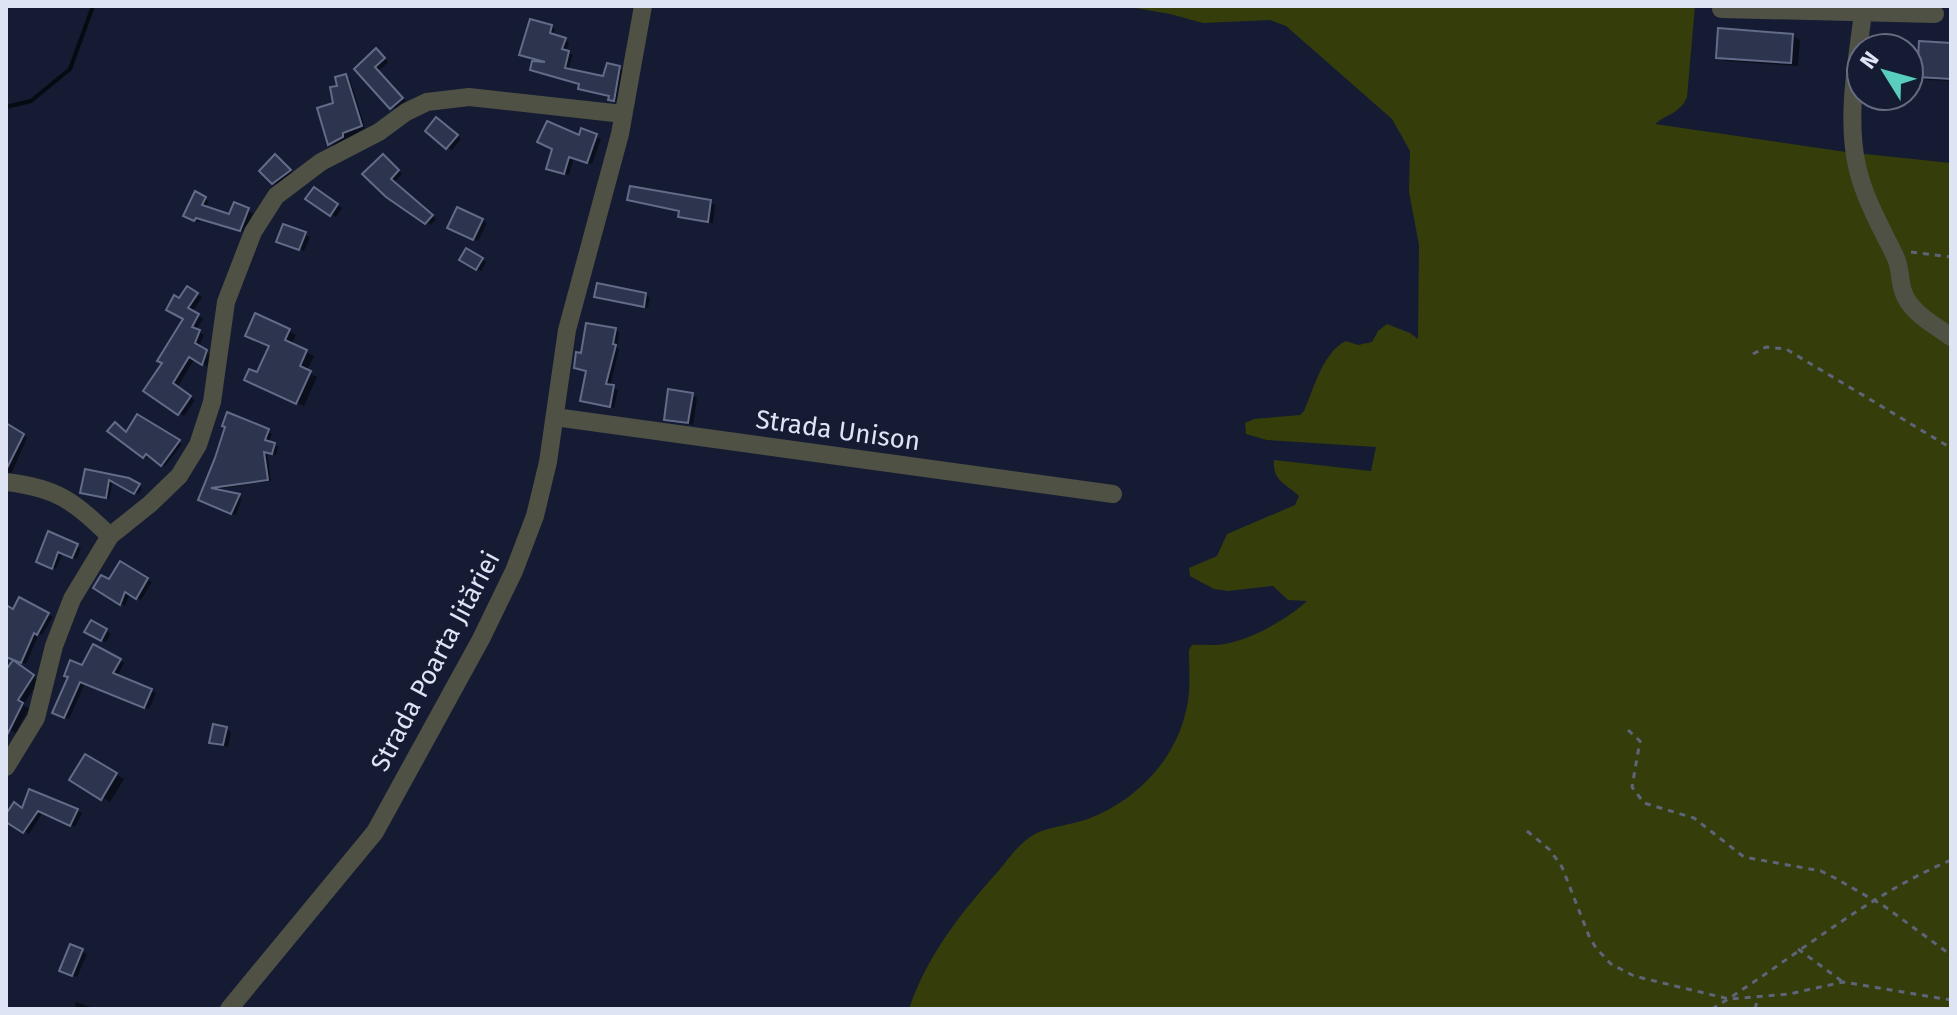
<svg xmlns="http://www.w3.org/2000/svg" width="1957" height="1015" font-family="'Fira Sans',sans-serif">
  <rect width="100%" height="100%" fill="#151b33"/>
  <path fill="#353d0a" d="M1124,6H1695L1687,97C1681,113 1665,115 1655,124L1846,152L1951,163V1009H909C927,955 963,910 1001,868C1011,855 1021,842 1035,834C1045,828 1074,824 1088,819C1142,798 1183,752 1189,693C1190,679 1189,664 1189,650L1192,645C1203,644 1213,646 1224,644C1252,639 1286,620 1307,601L1288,600L1273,586L1228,591L1214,589L1190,576L1189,568L1217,556L1227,534L1295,505L1299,496C1287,484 1272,481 1274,460L1371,471L1376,447L1267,440L1246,434L1245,423L1254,419L1300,415L1304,411C1314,388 1323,352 1346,341L1358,345L1372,342L1378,331L1387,324L1410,333L1418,339L1419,245L1409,192L1410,151L1392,119L1286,26L1270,20L1203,23L1170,14Z"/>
  <g fill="#0007">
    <polygon points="551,27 555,30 553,36 569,42 566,52 573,55 568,70 605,78 619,68 624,71 618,102 610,99 611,96 542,64 543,61 526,57"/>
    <polygon points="1793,36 1800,40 1798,66 1725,61 1718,57"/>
    <polygon points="1951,45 1951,81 1927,80 1919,76"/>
    <polygon points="381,53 388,62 378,71 406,101 396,110 356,69"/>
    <polygon points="346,77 350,79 365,128 334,146 330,143 336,104 339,87"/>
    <polygon points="441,122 461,139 452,150 447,147"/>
    <polygon points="582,131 601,139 592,164 574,158 569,175 553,171 580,138"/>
    <polygon points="280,159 294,173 278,185 273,182"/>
    <polygon points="387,159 402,174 394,183 436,219 431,225 387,196"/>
    <polygon points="314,190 342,208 336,217 308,199"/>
    <polygon points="196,194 209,201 206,208 230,217 235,205 253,213 245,232 201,219 199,222 186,215"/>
    <polygon points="629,199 711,202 715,205 713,223 685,219 680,216 681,212"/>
    <polygon points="482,220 487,223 478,241 454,230"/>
    <polygon points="284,226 310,237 304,251 283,243"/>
    <polygon points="467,251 486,262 481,271 462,259"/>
    <polygon points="188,288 202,297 192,312 203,319 196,330 204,335 199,347 211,355 207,366 195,358 177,388 195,400 184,416 179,413 165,363 185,318 180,301"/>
    <polygon points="645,295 650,298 648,308 597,296"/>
    <polygon points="615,330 619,332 617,348 619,349 610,387 618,390 614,408 586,402 588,372 576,367 583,355"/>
    <polygon points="289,331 296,335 291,345 314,356 306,372 317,377 304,406 254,383 271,346"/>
    <polygon points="692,395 697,398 693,425 666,419"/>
    <polygon points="228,414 272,434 268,443 278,447 276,455 267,452 271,481 212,490 242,498 236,515 204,502"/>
    <polygon points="138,417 182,444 165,466 150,455 147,458 144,456 127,434"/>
    <polygon points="7,426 27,438 12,472 6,475"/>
    <polygon points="86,471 129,480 142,488 139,494 113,480 109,499 86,495 82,492"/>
    <polygon points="49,534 81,548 77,559 63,553 56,569 42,563"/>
    <polygon points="120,564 152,582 141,600 130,593 125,606 96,588 109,582"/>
    <polygon points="20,599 53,617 42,635 39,634 26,664 6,655 6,607 13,611"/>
    <polygon points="92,623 111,634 106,642 87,631"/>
    <polygon points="94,647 124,663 117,677 156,693 149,709 85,683 69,719 59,715"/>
    <polygon points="20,666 39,681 23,705 29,708 16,733 6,728 6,674"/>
    <polygon points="226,729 231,732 228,747 212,742"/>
    <polygon points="86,756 124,779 110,802 72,779"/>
    <polygon points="56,800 82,813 75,827 43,812 29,834 6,820 23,810"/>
    <polygon points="71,946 87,954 77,977 66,973"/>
    <polygon points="76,1002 97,1009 74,1009"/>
  </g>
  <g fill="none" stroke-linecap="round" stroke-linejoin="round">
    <polyline stroke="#030c10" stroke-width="4" points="6,107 31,101 70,69 93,6"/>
  </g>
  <g fill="#2d344e" stroke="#626b88" stroke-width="2">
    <polygon points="530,19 552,25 550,33 566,38 562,49 569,51 565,68 603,76 607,63 620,66 614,101 608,100 609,96 578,89 579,84 530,70 532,61 545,62 519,55"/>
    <polygon points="1718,28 1793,34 1791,63 1716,58"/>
    <polygon points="1919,41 1951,43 1951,79 1917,77"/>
    <polygon points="376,48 385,58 375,67 403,98 390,109 354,69"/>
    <polygon points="346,74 362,126 343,133 343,137 328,145 317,108 333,103 330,87 337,86 335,77"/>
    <polygon points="436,117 458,135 446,149 425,131"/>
    <polygon points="547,121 579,135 581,128 597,134 587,163 569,157 564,174 546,169 552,149 537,142"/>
    <polygon points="275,154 291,170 272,184 259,171"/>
    <polygon points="383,154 399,170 391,179 433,215 425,224 386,197 362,174"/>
    <polygon points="630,186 711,200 708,222 678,217 679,211 627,200"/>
    <polygon points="314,187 338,204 330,216 305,199"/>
    <polygon points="195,191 206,197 202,205 229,214 234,202 249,208 240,231 196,218 194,221 183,216"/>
    <polygon points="457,207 483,219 473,240 447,228"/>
    <polygon points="283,224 306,232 299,250 276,242"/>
    <polygon points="466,248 483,258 476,270 459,260"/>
    <polygon points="597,283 646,293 644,307 594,297"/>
    <polygon points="187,286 198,293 188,308 199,314 192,327 200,330 195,343 207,350 202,365 189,357 173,383 191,396 178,415 143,391 162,363 157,361 183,319 166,310 174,295 179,298"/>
    <polygon points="255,313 290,329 285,340 307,350 300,366 311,371 296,404 244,380 249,369 257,372 269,346 245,336"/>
    <polygon points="586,323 616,328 613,344 616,345 606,384 614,385 610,407 580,401 586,371 574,368 576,352 581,353"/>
    <polygon points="668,389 693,393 688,423 664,420"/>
    <polygon points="227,412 269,429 265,440 275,443 272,454 264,452 268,480 211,488 240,494 231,514 198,500 215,458 225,427 222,426"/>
    <polygon points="137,414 180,440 161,466 146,454 143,458 107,431 115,422 126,432"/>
    <polygon points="6,423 24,434 6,470"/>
    <polygon points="85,469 129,478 140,484 134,494 109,480 106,498 80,493"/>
    <polygon points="48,531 78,544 72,558 58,552 52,569 36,562"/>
    <polygon points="120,561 148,578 136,599 125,592 120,605 93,588 101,575 109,579"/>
    <polygon points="19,597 49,613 37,635 34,633 21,663 6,657 6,605 13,609"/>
    <polygon points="91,620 107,629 101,641 84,632"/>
    <polygon points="93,644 121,659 113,673 152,689 144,708 80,682 64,718 52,713 68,677 64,676 70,660 82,665"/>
    <polygon points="13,660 34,675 18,700 23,703 6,737 6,670"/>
    <polygon points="213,724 227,727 223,745 209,743"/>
    <polygon points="85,754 117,773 101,800 69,780"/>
    <polygon points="29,789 78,809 70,826 38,811 23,833 6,822 6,814 14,802 22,808"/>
    <polygon points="70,944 83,949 72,976 59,971"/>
  </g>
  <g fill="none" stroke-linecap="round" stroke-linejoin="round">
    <g stroke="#5e6479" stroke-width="3" stroke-dasharray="6 6" stroke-linecap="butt">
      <polyline points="1911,252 1951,257"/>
      <polyline points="1753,354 1766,347 1786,349 1951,448"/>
      <polyline points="1628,730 1640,741 1632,787 1644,803 1694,818 1744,857 1821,871 1835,878 1884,906 1951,955"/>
      <polyline points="1527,831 1550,850 1562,867 1589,936 1596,948 1611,964 1634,976 1729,999 1789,994 1843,982 1951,1000"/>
      <polyline points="1798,949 1843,982"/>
      <path d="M1712,1009C1792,960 1864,897 1951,860"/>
      <polyline points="1755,1009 1758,998"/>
    </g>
    <g stroke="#4e5144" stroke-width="18">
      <polyline points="1721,9 1935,14"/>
      <path d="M1863,13C1857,62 1846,116 1857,166C1864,198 1881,227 1895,256C1901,268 1899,279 1903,291C1909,312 1935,325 1951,337"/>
      <polyline points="555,417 1113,494"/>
      <path d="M6,482C58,488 73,501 110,536"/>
      <polyline points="6,767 36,718 54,646 72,599 110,536 150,504 179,476 198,445 212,402 226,302 253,232 276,196 321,162 379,132 406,112 427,102 469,97 623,114"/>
      <polyline points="229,1009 375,832 481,639 514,571 535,516 548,462 567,330 620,134 643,6"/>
    </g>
  </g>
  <g text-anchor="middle" stroke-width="7" stroke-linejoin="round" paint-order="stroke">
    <g font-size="26" fill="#dfe4f5" stroke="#151b33">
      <text transform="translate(838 430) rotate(8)" y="9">Strada Unison</text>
      <text transform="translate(435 661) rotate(-62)" y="9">Strada Poarta Jităriei</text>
    </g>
  </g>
  <rect width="1957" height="1015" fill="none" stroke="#dfe4f5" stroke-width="16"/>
  <g transform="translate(1885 72) rotate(307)"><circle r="38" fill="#151b33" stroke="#666b81" stroke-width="2"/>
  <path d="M0-6L14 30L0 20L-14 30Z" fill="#59cebe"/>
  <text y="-12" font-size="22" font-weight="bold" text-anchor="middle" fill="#dfe4f5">N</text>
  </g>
</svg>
